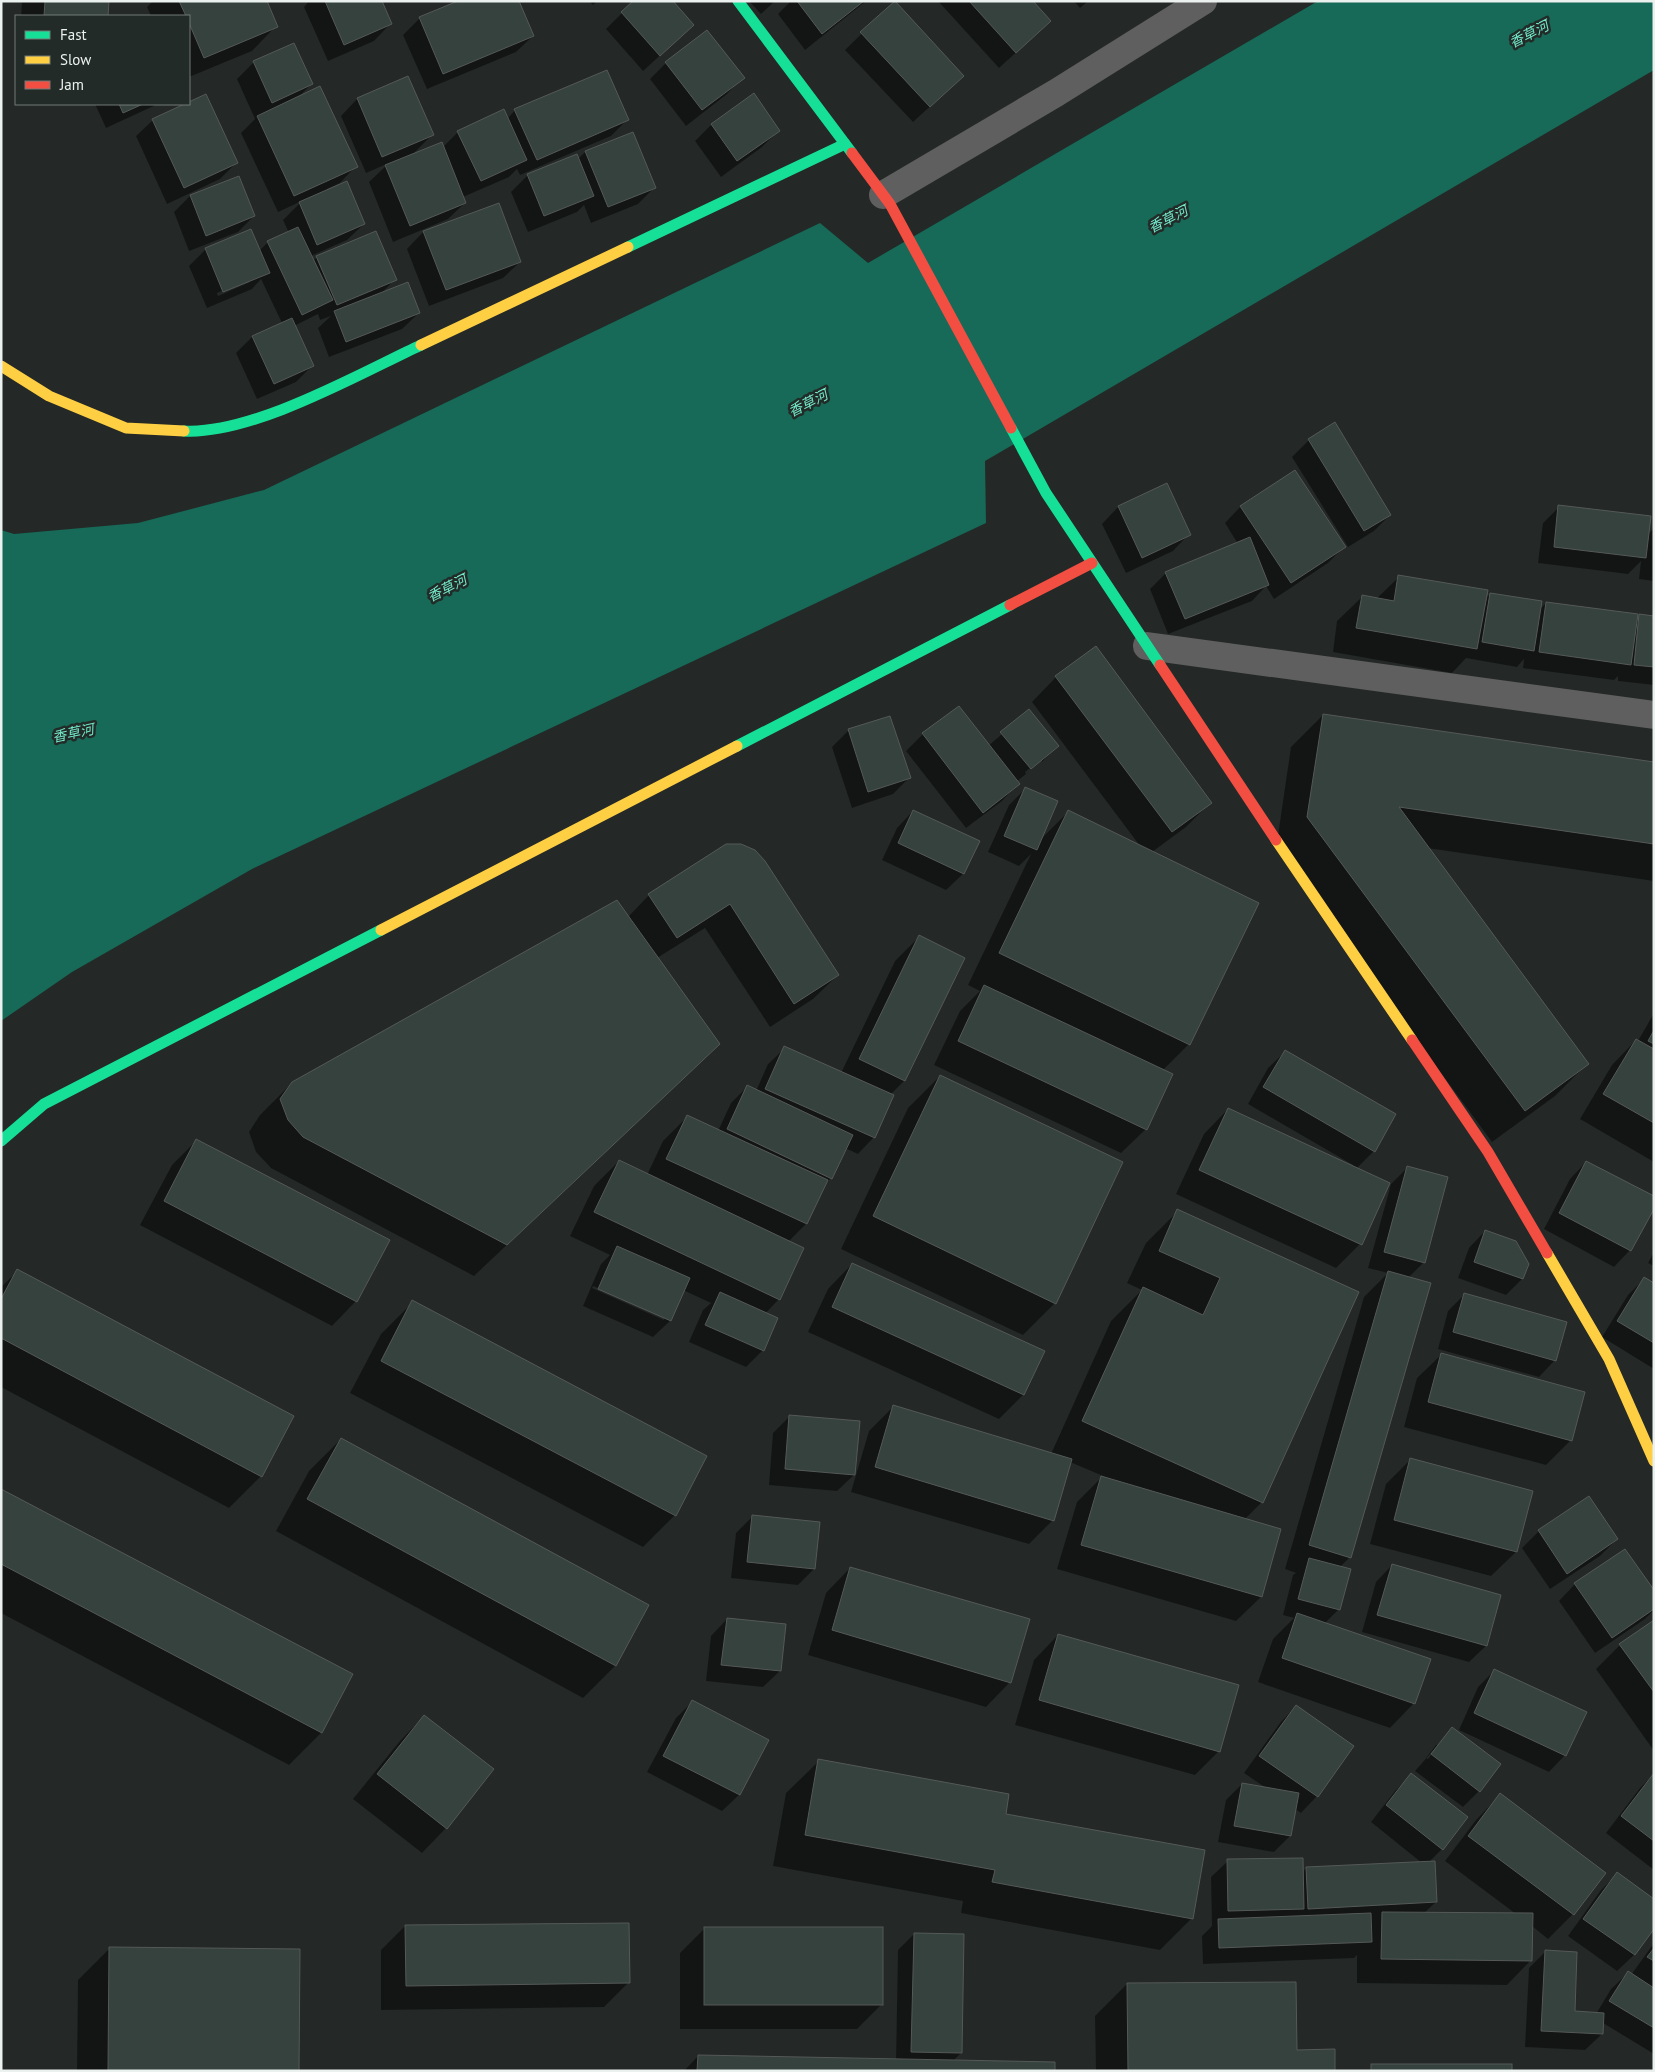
<svg xmlns="http://www.w3.org/2000/svg" width="1655" height="2072" font-family="'PT Sans','Noto Sans SC',sans-serif">
  <rect width="100%" height="100%" fill="#242927"/>
  <polygon fill="#166a57" points="1318,1 1654,1 1654,70 985,461 986,523 252,869 72,972 1,1021 1,530 14,534 138,523 264,490 820,223 868,263"/>
  <g fill="#0007" fill-rule="evenodd">
    <polygon points="18,1 108,1 107,16 21,16 22,3"/>
    <polygon points="153,1 265,1 276,26 252,51 189,77 189,16 151,16 147,7"/>
    <polygon points="309,1 380,1 390,24 374,41 328,61 304,7"/>
    <polygon points="589,1 597,1 593,5"/>
    <polygon points="749,1 775,1 761,14"/>
    <polygon points="791,1 866,1 805,50 778,14"/>
    <polygon points="938,1 1031,1 1033,37 999,68"/>
    <polygon points="1074,1 1088,1 1080,8"/>
    <polygon points="894,2 946,92 913,122 845,50"/>
    <polygon points="622,13 676,41 643,71 606,29"/>
    <polygon points="420,18 533,36 516,52 427,89 403,35"/>
    <path d="M293,45L311,84L298,98L356,166L340,183L327,189L364,224L347,240L311,256L313,261L317,257L395,279L380,295L419,313L402,329L329,357L318,328L331,316L320,320L318,314L294,326L312,366L296,382L257,399L236,353L252,337L282,323L261,279L252,289L207,308L189,266L205,250L250,231L259,251L268,242L289,233L283,220L302,201L278,212L241,133L255,119L237,79L254,62ZM250,279V282L218,296L217,293Z"/>
    <polygon points="666,63 743,77 727,94 686,126 650,79"/>
    <polygon points="407,78 432,135 411,156 442,148 458,132 507,119 515,110 627,120 611,136 520,175 517,169 509,177 463,197 465,203 448,219 393,242 369,182 389,163 366,173 341,116 357,99"/>
    <polygon points="753,95 779,130 762,147 721,177 695,141 711,125"/>
    <polygon points="95,104 158,104 106,128"/>
    <polygon points="153,120 236,163 220,179 167,204 136,136"/>
    <polygon points="632,133 654,188 638,204 591,223 584,205 577,212 528,232 511,192 528,175 578,159 585,152"/>
    <polygon points="239,177 254,216 238,232 189,251 174,212 190,196"/>
    <polygon points="498,205 520,262 503,278 429,306 407,249 423,232"/>
    <polygon points="1335,424 1390,515 1374,531 1348,547 1292,457 1309,440"/>
    <polygon points="1166,485 1189,534 1173,551 1126,573 1102,524 1118,507"/>
    <polygon points="1241,506 1344,547 1328,563 1274,599 1266,586 1252,601 1168,634 1150,589 1166,573 1238,544 1225,523"/>
    <polygon points="1559,507 1647,535 1654,528 1654,581 1639,579 1641,561 1628,574 1538,563 1543,523"/>
    <polygon points="1399,577 1485,599 1490,594 1540,609 1546,603 1636,619 1640,616 1654,617 1654,685 1618,681 1618,676 1614,680 1523,668 1524,659 1517,667 1466,658 1452,673 1333,652 1337,621 1362,597 1376,599"/>
    <polygon points="1056,677 1211,802 1186,827 1152,852 1189,1044 1163,1070 1146,1129 1121,1153 934,1065 960,1011 980,991 968,985 1031,854 1019,866 988,852 1009,805 1025,789 1040,840 1068,812 1140,846 1032,702"/>
    <polygon points="959,707 988,746 1029,711 1057,746 1042,762 1042,759 1025,772 1026,774 1041,762 1016,782 1018,784 1002,801 966,828 906,751 923,734"/>
    <polygon points="1323,715 1654,764 1654,881 1427,848 1587,1064 1555,1096 1492,1142 1276,849 1291,747"/>
    <polygon points="849,730 909,778 893,794 852,808 832,747"/>
    <polygon points="913,811 978,842 963,874 946,890 882,860 897,828"/>
    <polygon points="726,846 838,975 813,999 770,1027 705,928 657,958 686,1076 474,1276 271,1168 256,1152 249,1132 260,1115 292,1083 628,917 649,895"/>
    <path d="M919,937L963,958L904,1081L890,1095L874,1137L858,1154L845,1148L831,1178L824,1185L806,1224L788,1242L779,1299L765,1314L777,1319L763,1350L746,1367L689,1342L703,1310L711,1303L683,1290L670,1321L653,1337L583,1306L601,1264L610,1255L570,1236L594,1186L619,1161L647,1175L663,1141L687,1117L718,1131L731,1103L747,1087L756,1091L768,1064L785,1048L841,1073L895,961ZM593,1286L664,1317V1320L592,1288Z"/>
    <polygon points="1654,1013 1654,1162 1580,1119 1612,1065 1636,1040 1638,1041"/>
    <polygon points="1285,1052 1374,1151 1356,1169 1360,1244 1336,1268 1176,1194 1204,1134 1228,1109 1352,1167 1353,1165 1248,1104 1268,1068"/>
    <polygon points="940,1076 1055,1303 1023,1335 841,1249 908,1108"/>
    <polygon points="196,1141 356,1301 332,1326 140,1225 172,1165"/>
    <polygon points="1586,1162 1630,1250 1614,1267 1544,1229 1570,1179"/>
    <polygon points="1407,1168 1424,1262 1408,1278 1350,1557 1340,1567 1339,1609 1324,1624 1414,1703 1390,1728 1258,1682 1273,1639 1294,1618 1283,1615 1293,1575 1296,1573 1285,1569 1364,1297 1388,1273 1368,1268 1391,1184"/>
    <polygon points="1178,1211 1357,1292 1262,1502 1245,1519 1261,1597 1236,1621 1057,1569 1077,1502 1103,1476 1070,1462 1053,1520 1029,1544 851,1492 869,1431 893,1407 1051,1454 1111,1321 1142,1290 1127,1283 1146,1243"/>
    <polygon points="1485,1231 1522,1279 1506,1295 1458,1278 1469,1248"/>
    <polygon points="1654,1252 1654,1266 1648,1263"/>
    <polygon points="852,1264 1043,1351 1023,1395 999,1419 808,1332 828,1289"/>
    <polygon points="18,1271 293,1417 261,1476 229,1508 1,1387 1,1287"/>
    <polygon points="1644,1279 1654,1285 1654,1369 1602,1337 1628,1295"/>
    <polygon points="1464,1295 1555,1360 1539,1377 1438,1349 1448,1311"/>
    <polygon points="413,1302 675,1515 643,1547 350,1393 381,1334"/>
    <polygon points="1442,1354 1583,1392 1570,1441 1546,1465 1404,1427 1417,1378"/>
    <polygon points="790,1416 854,1475 837,1491 769,1485 773,1433"/>
    <polygon points="341,1439 647,1606 615,1666 583,1698 276,1531 309,1471"/>
    <polygon points="1411,1459 1516,1552 1491,1576 1370,1544 1386,1484"/>
    <polygon points="1,1490 352,1675 321,1733 289,1765 1,1613"/>
    <polygon points="1589,1498 1617,1539 1600,1556 1550,1589 1522,1548 1539,1531"/>
    <polygon points="752,1517 814,1569 798,1585 731,1578 736,1533"/>
    <polygon points="1392,1565 1499,1596 1486,1646 1469,1662 1362,1632 1376,1582"/>
    <polygon points="850,1568 1010,1682 986,1707 808,1655 826,1593"/>
    <polygon points="1575,1584 1654,1592 1654,1610 1645,1619 1595,1653 1559,1601"/>
    <polygon points="727,1619 780,1671 763,1687 706,1681 711,1636"/>
    <polygon points="1654,1622 1654,1751 1596,1669 1620,1645"/>
    <polygon points="1058,1635 1219,1751 1195,1775 1015,1725 1034,1660"/>
    <polygon points="1495,1670 1565,1755 1549,1772 1459,1730 1478,1687"/>
    <polygon points="692,1702 767,1741 739,1795 722,1811 647,1772 676,1718"/>
    <polygon points="1296,1706 1317,1796 1301,1813 1295,1809 1290,1836 1274,1852 1218,1842 1226,1800 1242,1784 1266,1788 1244,1773 1280,1723"/>
    <polygon points="424,1716 446,1828 422,1853 353,1799 400,1741"/>
    <path d="M1452,1729L1479,1791L1463,1807L1415,1771ZM1436,1745H1439L1428,1759L1426,1758Z"/>
    <polygon points="819,1761 1004,1815 1192,1918 1160,1950 961,1913 963,1901 773,1866 786,1793"/>
    <polygon points="1654,1774 1654,1870 1606,1833 1640,1788"/>
    <polygon points="1411,1775 1442,1849 1429,1862 1436,1902 1424,1913 1516,1914 1445,1861 1476,1820 1500,1795 1604,1873 1573,1914 1548,1939 1532,1926 1531,1960 1507,1985 1357,1983 1357,1955 1354,1958 1203,1964 1202,1936 1212,1926 1211,1877 1228,1861 1302,1873 1306,1868 1422,1863 1371,1822 1395,1791"/>
    <polygon points="1617,1874 1654,1927 1634,1955 1617,1971 1568,1936 1601,1890"/>
    <polygon points="405,1926 628,1983 604,2007 381,2010 381,1950"/>
    <polygon points="705,1928 881,2005 857,2029 680,2029 680,1953"/>
    <polygon points="914,1934 961,2053 952,2062 1054,2071 684,2071 698,2056 896,2060 898,1950"/>
    <polygon points="1654,1943 1654,2054 1603,2023 1602,2034 1585,2050 1525,2047 1529,1968 1545,1952 1573,2012 1596,2014 1611,1989 1628,1973 1631,1975"/>
    <polygon points="110,1948 298,2071 77,2071 78,1980"/>
    <polygon points="1127,1984 1296,2051 1333,2071 1096,2071 1095,2016"/>
  </g>
  <g fill="#35423e" stroke="#555957">
    <polygon points="45,1 109,1 108,16 44,16"/>
    <polygon points="179,1 267,1 278,27 204,58 189,23 189,16 186,16"/>
    <polygon points="325,1 382,1 392,24 344,45"/>
    <polygon points="458,1 519,1 534,36 443,74 419,17"/>
    <polygon points="633,1 673,1 694,25 660,56 621,12"/>
    <polygon points="797,1 864,1 822,34"/>
    <polygon points="895,1 964,76 930,107 860,32"/>
    <polygon points="969,1 1033,1 1051,21 1016,53"/>
    <polygon points="707,30 745,78 702,110 665,62"/>
    <polygon points="294,43 313,84 272,103 253,61"/>
    <polygon points="607,70 629,120 537,160 514,109"/>
    <polygon points="408,76 434,135 382,157 357,98"/>
    <polygon points="320,86 358,167 294,196 257,116"/>
    <polygon points="754,93 780,131 737,161 711,124"/>
    <polygon points="206,94 238,163 184,188 152,119"/>
    <polygon points="119,104 143,104 123,113"/>
    <polygon points="504,109 527,160 481,181 457,131"/>
    <polygon points="633,132 656,188 608,207 585,151"/>
    <polygon points="442,142 466,203 410,226 385,165"/>
    <polygon points="577,154 594,196 544,216 527,174"/>
    <polygon points="239,176 255,216 206,236 190,195"/>
    <polygon points="347,181 365,224 317,245 299,202"/>
    <polygon points="499,203 521,262 446,290 423,231"/>
    <polygon points="298,227 333,300 302,315 267,241"/>
    <polygon points="251,229 270,273 223,292 205,248"/>
    <polygon points="376,231 397,280 337,305 316,256"/>
    <polygon points="408,282 420,313 346,342 334,311"/>
    <polygon points="292,318 314,366 274,384 252,336"/>
    <polygon points="1335,422 1391,515 1364,531 1308,439"/>
    <polygon points="1295,470 1346,547 1291,583 1240,506"/>
    <polygon points="1167,483 1191,535 1142,558 1118,506"/>
    <polygon points="1558,505 1651,516 1646,558 1554,547"/>
    <polygon points="1250,537 1269,585 1185,619 1165,572"/>
    <polygon points="1398,575 1488,590 1477,649 1356,628 1362,595 1394,601"/>
    <polygon points="1490,593 1542,601 1534,651 1482,642"/>
    <polygon points="1546,602 1638,614 1631,665 1539,652"/>
    <polygon points="1639,614 1654,616 1654,667 1634,665"/>
    <polygon points="1096,646 1212,803 1172,832 1055,676"/>
    <polygon points="959,706 1020,784 983,813 922,733"/>
    <polygon points="1029,709 1059,746 1031,769 1000,732"/>
    <polygon points="1323,714 1654,762 1654,844 1399,807 1589,1064 1525,1111 1307,817"/>
    <polygon points="890,716 911,778 868,792 848,729"/>
    <polygon points="1025,787 1058,801 1037,850 1004,836"/>
    <polygon points="913,810 980,841 964,874 898,843"/>
    <polygon points="1068,810 1259,903 1190,1045 999,953"/>
    <polygon points="726,844 741,844 755,850 765,861 839,975 794,1004 730,904 677,938 648,894"/>
    <polygon points="617,900 720,1044 507,1245 303,1137 288,1120 280,1099 292,1082"/>
    <polygon points="919,935 965,958 905,1081 859,1059"/>
    <polygon points="984,985 1173,1074 1147,1130 958,1041"/>
    <polygon points="1654,1030 1654,1044 1648,1041"/>
    <polygon points="1636,1039 1654,1049 1654,1123 1603,1094"/>
    <polygon points="784,1046 894,1095 875,1138 765,1089"/>
    <polygon points="1285,1050 1396,1114 1375,1152 1263,1087"/>
    <polygon points="940,1075 1123,1162 1056,1304 873,1216"/>
    <polygon points="747,1085 853,1135 832,1179 727,1129"/>
    <polygon points="1228,1108 1390,1183 1362,1245 1199,1170"/>
    <polygon points="687,1115 828,1180 807,1224 666,1159"/>
    <polygon points="196,1139 390,1240 357,1302 164,1201"/>
    <polygon points="619,1160 804,1248 780,1300 594,1212"/>
    <polygon points="1586,1161 1654,1196 1654,1209 1631,1251 1559,1213"/>
    <polygon points="1407,1166 1448,1177 1425,1263 1384,1252"/>
    <polygon points="1177,1209 1359,1292 1263,1503 1082,1421 1143,1287 1203,1315 1220,1278 1159,1251"/>
    <polygon points="1485,1230 1516,1241 1529,1264 1523,1279 1474,1262"/>
    <polygon points="617,1246 690,1278 671,1321 598,1289"/>
    <polygon points="852,1263 1045,1351 1024,1395 832,1307"/>
    <polygon points="17,1269 294,1416 262,1477 1,1338 1,1299"/>
    <polygon points="1388,1271 1431,1283 1351,1558 1309,1545"/>
    <polygon points="1644,1277 1654,1283 1654,1343 1617,1321"/>
    <polygon points="720,1292 778,1318 764,1351 705,1325"/>
    <polygon points="1464,1293 1567,1322 1556,1361 1453,1332"/>
    <polygon points="412,1300 707,1456 676,1516 381,1361"/>
    <polygon points="1441,1353 1585,1392 1572,1441 1428,1402"/>
    <polygon points="893,1405 1072,1459 1054,1521 875,1467"/>
    <polygon points="789,1415 860,1421 855,1475 785,1469"/>
    <polygon points="341,1438 649,1605 616,1666 307,1499"/>
    <polygon points="1410,1458 1533,1491 1517,1552 1394,1520"/>
    <polygon points="1101,1476 1281,1529 1262,1597 1081,1545"/>
    <polygon points="1,1489 353,1674 322,1733 1,1564"/>
    <polygon points="1589,1496 1618,1539 1567,1574 1538,1530"/>
    <polygon points="752,1515 820,1522 815,1569 747,1562"/>
    <polygon points="1625,1549 1654,1590 1654,1609 1612,1638 1574,1583"/>
    <polygon points="1309,1558 1351,1569 1340,1610 1298,1599"/>
    <polygon points="1392,1564 1501,1595 1487,1646 1377,1615"/>
    <polygon points="850,1567 1030,1619 1011,1683 832,1630"/>
    <polygon points="1297,1613 1431,1659 1415,1704 1282,1658"/>
    <polygon points="727,1618 786,1624 781,1671 721,1665"/>
    <polygon points="1654,1620 1654,1692 1619,1644"/>
    <polygon points="1058,1634 1239,1685 1220,1752 1039,1700"/>
    <polygon points="1494,1669 1587,1712 1566,1756 1474,1713"/>
    <polygon points="692,1700 769,1740 740,1795 663,1756"/>
    <polygon points="1296,1705 1354,1746 1318,1797 1259,1756"/>
    <polygon points="424,1715 494,1769 447,1829 377,1774"/>
    <polygon points="1452,1727 1501,1764 1480,1792 1431,1754"/>
    <polygon points="818,1759 1009,1794 1006,1814 1205,1850 1193,1919 992,1882 995,1870 805,1835"/>
    <polygon points="1411,1773 1468,1817 1443,1850 1386,1805"/>
    <polygon points="1654,1773 1654,1841 1621,1816"/>
    <polygon points="1242,1783 1299,1793 1291,1836 1234,1826"/>
    <polygon points="1500,1793 1606,1873 1574,1915 1468,1836"/>
    <polygon points="1303,1858 1304,1909 1228,1911 1227,1859"/>
    <polygon points="1435,1861 1437,1902 1308,1909 1306,1867"/>
    <polygon points="1617,1872 1654,1899 1654,1929 1635,1955 1583,1919"/>
    <polygon points="1382,1912 1533,1913 1532,1961 1381,1959"/>
    <polygon points="1371,1913 1372,1942 1219,1948 1218,1919"/>
    <polygon points="629,1923 630,1983 406,1986 405,1925"/>
    <rect x="704" y="1927" width="179" height="78"/>
    <polygon points="914,1933 964,1934 962,2053 911,2052"/>
    <polygon points="109,1947 300,1949 299,2071 108,2071"/>
    <polygon points="1654,1948 1654,1961 1647,1957"/>
    <polygon points="1545,1950 1577,1952 1575,2011 1604,2013 1603,2034 1541,2031"/>
    <polygon points="1628,1971 1654,1988 1654,2028 1609,2001"/>
    <polygon points="1296,1982 1297,2050 1335,2049 1335,2071 1128,2071 1127,1983"/>
    <polygon points="698,2055 1055,2062 1055,2071 697,2071"/>
    <rect x="1371" y="2064" width="141" height="7"/>
  </g>
  <g fill="none" stroke-linecap="round" stroke-linejoin="round">
    <g stroke="#605f5f" stroke-width="28">
      <polyline points="883,195 1056,93 1203,1"/>
      <polyline points="1147,646 1654,715"/>
    </g>
    <g stroke="#16e098" stroke-width="11">
      <polyline points="738,1 852,153"/>
      <polyline points="628,247 845,144"/>
      <polyline points="1011,428 1046,493 1160,665"/>
      <path d="M184,431C252,435 359,374 421,345"/>
      <polyline points="737,746 1010,605"/>
      <polyline points="1,1141 44,1104 381,930"/>
    </g>
    <g stroke="#ffcf43" stroke-width="11">
      <polyline points="421,345 628,247"/>
      <polyline points="1,366 49,396 126,428 184,431"/>
      <polyline points="1276,840 1412,1040"/>
      <polyline points="381,930 737,746"/>
      <polyline points="1547,1253 1609,1359 1654,1461"/>
    </g>
    <g stroke="#f24e42" stroke-width="11">
      <polyline points="852,153 890,204 1011,428"/>
      <polyline points="1010,605 1092,563"/>
      <polyline points="1160,665 1276,840"/>
      <polyline points="1412,1040 1488,1152 1547,1253"/>
    </g>
  </g>
  <g text-anchor="middle" stroke-width="5" stroke-linejoin="round" paint-order="stroke">
    <g font-size="14" font-style="italic" fill="#73e9ca" stroke="#222b28">
      <text transform="translate(1529 34) rotate(-27)" y="5">香草河</text>
      <text transform="translate(1168 219) rotate(-27)" y="5">香草河</text>
      <text transform="translate(808 403) rotate(-27)" y="5">香草河</text>
      <text transform="translate(447 588) rotate(-27)" y="5">香草河</text>
      <text transform="translate(73 733) rotate(-12)" y="5">香草河</text>
    </g>
  </g>
  <rect width="1655" height="2072" fill="none" stroke="#ebf1ef" stroke-width="5"/>
  <rect x="15" y="15" width="175" height="90" fill="#222b28" stroke="#727a78"/>
  <rect x="25" y="31" width="25" height="8" fill="#16e098" stroke="#727a78"/>
  <text x="60" y="40" font-size="15" fill="#ebf1ef">Fast</text>
  <rect x="25" y="56" width="25" height="8" fill="#ffcf43" stroke="#727a78"/>
  <text x="60" y="65" font-size="15" fill="#ebf1ef">Slow</text>
  <rect x="25" y="81" width="25" height="8" fill="#f24e42" stroke="#727a78"/>
  <text x="60" y="90" font-size="15" fill="#ebf1ef">Jam</text>
</svg>
